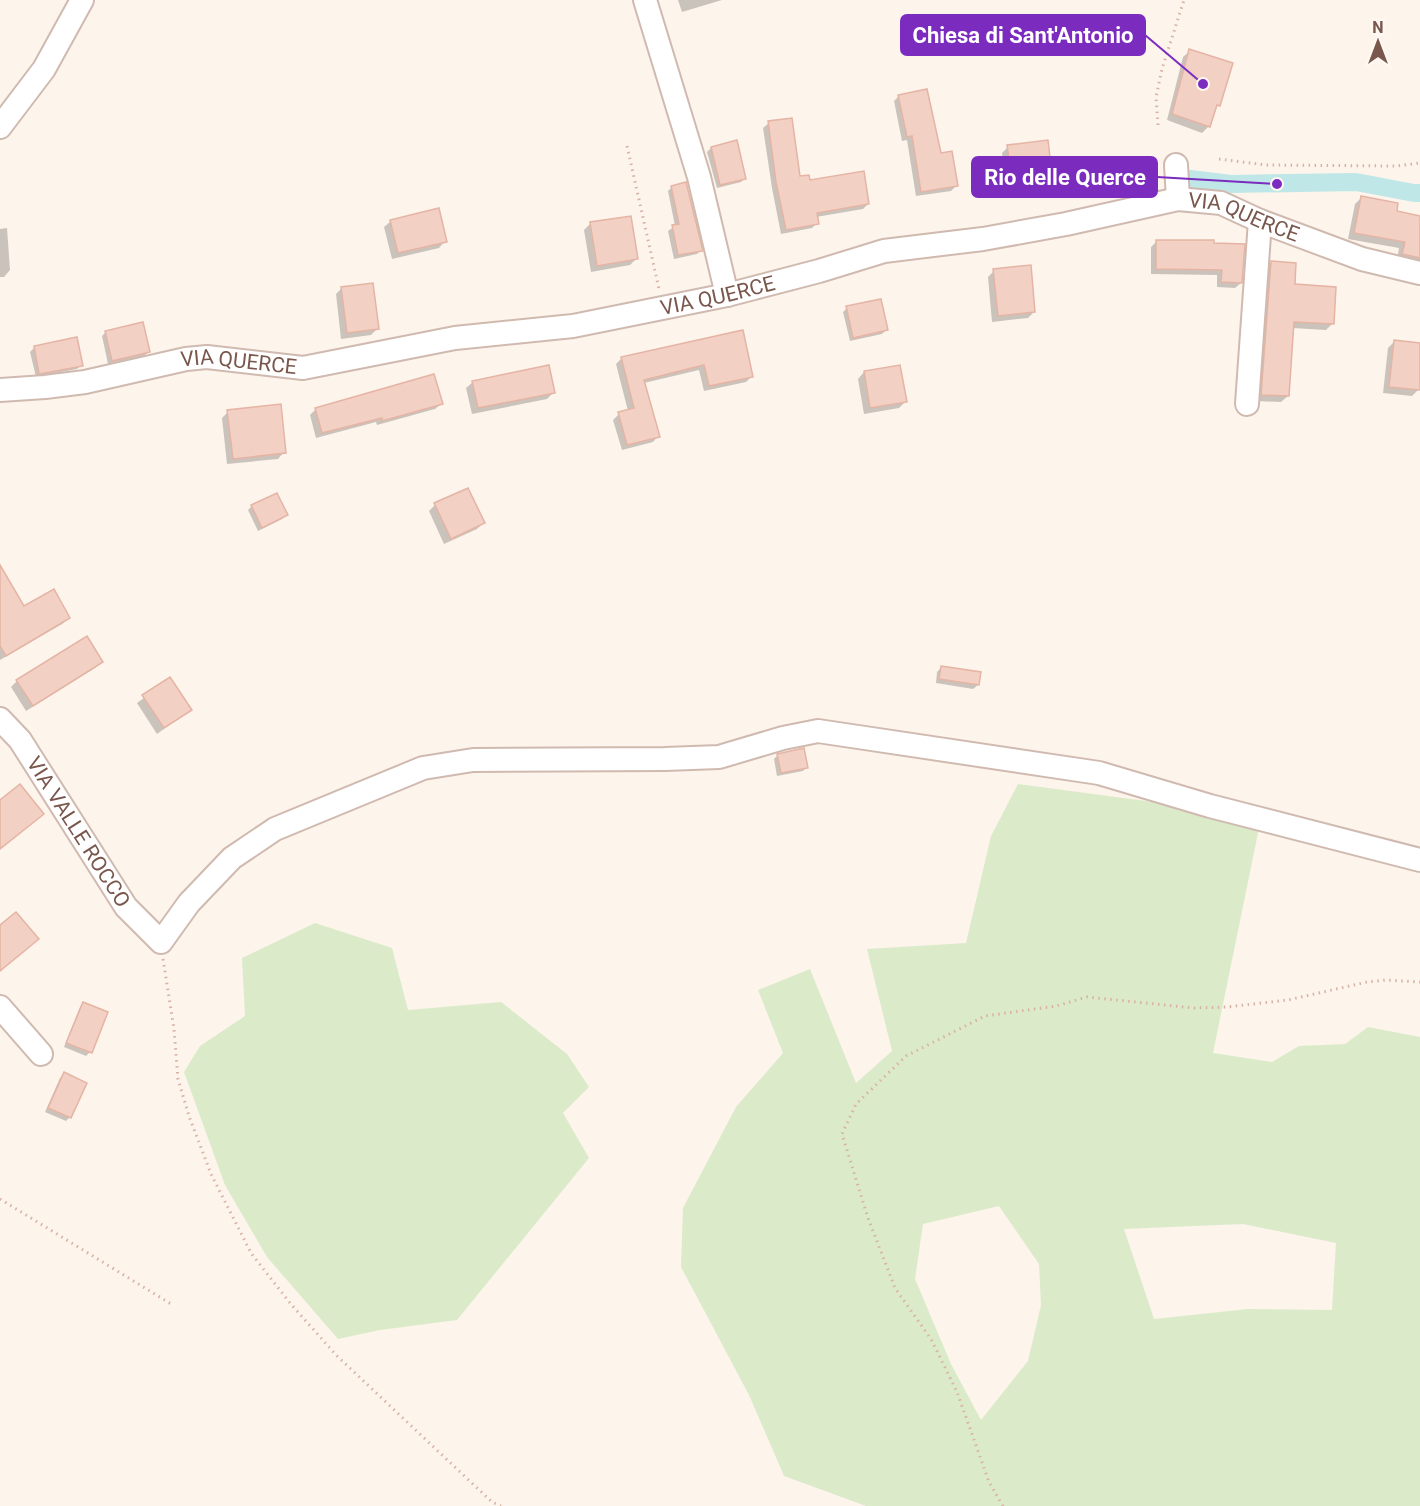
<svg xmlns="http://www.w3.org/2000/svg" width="1420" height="1506" font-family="Roboto,sans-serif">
  <rect width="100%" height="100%" fill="#fdf4ec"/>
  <g fill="#dbebc9" fill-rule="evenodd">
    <path d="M1018,784L1161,803L1259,828L1213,1053L1272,1062L1299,1046L1345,1044L1368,1027L1420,1037V1506H866L784,1476L749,1395L681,1267L683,1208L736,1107L783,1053L758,990L810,969L856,1083L892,1051L867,949L966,943L991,836ZM999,1206L1039,1264L1041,1305L1028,1361L981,1420L951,1364L915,1279L923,1224ZM1243,1224L1336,1243L1332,1310L1248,1309L1154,1319L1124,1229Z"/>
    <polygon points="315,923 392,948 408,1010 501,1002 567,1054 589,1087 563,1113 589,1158 457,1320 380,1330 338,1339 267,1257 225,1185 184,1072 200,1046 245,1016 242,958"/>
  </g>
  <g fill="#0003">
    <polygon points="678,0 722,0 682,12"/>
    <polygon points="1190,51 1218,105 1214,110 1209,126 1202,133 1167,120 1183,57"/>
    <polygon points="899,96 940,154 957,185 951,191 916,196 907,140 902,141 894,101"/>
    <polygon points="769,123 799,178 868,204 863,209 816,217 817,223 812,228 781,234 772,188 763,128"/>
    <polygon points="1008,147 1050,174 1044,181 1006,185 1002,153"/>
    <polygon points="711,148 745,178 741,182 717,188 707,152"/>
    <polygon points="672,187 701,250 697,254 674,259 668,231 675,226 668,191"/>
    <polygon points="1361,198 1395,212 1420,217 1420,265 1397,260 1399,248 1348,239 1355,204"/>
    <polygon points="391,221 445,241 439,248 392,259 384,227"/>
    <polygon points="590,224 637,258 630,265 591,272 584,230"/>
    <polygon points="7,228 10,270 4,277 0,277 0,229"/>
    <polygon points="1157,241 1212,242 1241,283 1235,288 1217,287 1217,275 1151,274 1151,247"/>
    <polygon points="1271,263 1332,324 1326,330 1292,328 1288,396 1281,402 1256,401 1265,269"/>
    <polygon points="994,271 1034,312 1028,318 992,322 988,277"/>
    <polygon points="342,288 377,329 371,335 341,339 336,294"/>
    <polygon points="847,308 886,330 882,334 850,341 843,312"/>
    <polygon points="106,332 148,352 144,356 108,364 102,336"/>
    <polygon points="742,332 752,376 746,382 704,391 699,370 644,383 658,436 653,442 622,450 613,420 619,414 628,411 616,364 622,358"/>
    <polygon points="1394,342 1420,344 1419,389 1412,396 1383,393 1388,348"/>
    <polygon points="34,348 81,365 77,369 36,377 30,352"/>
    <polygon points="864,372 905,402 899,408 864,414 858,379"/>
    <polygon points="473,382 553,393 547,399 472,414 466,388"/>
    <polygon points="441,404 435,409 377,425 376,422 316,438 310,415 316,409"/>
    <polygon points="228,412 284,452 278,459 227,464 222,418"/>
    <polygon points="435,505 483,523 477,529 444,544 429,511"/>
    <polygon points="252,506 286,515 282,519 258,531 248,510"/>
    <polygon points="0,568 24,608 69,618 62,624 0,660"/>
    <polygon points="101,662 95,668 26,711 11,687 17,681"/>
    <polygon points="941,668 978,685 973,689 936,683 937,672"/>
    <polygon points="170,679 190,710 157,734 137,703"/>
    <polygon points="778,755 807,767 803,771 777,776 774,759"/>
    <polygon points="83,1003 90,1052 86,1056 64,1047 80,1007"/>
    <polygon points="64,1074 70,1117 66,1121 45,1112 60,1078"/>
  </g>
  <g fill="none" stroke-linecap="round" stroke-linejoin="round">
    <polyline stroke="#bfe7e7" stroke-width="18" points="1190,179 1231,184 1356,182 1414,193 1420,193"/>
  </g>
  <g fill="#f2d0c3" stroke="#e5b4a4" stroke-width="1.5">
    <polygon points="1189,49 1233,63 1220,106 1217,105 1210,127 1172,114"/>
    <polygon points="927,89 941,153 952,151 958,186 921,192 912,136 907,137 898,95"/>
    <polygon points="792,118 800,176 809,175 810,180 864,171 869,204 817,213 819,224 786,230 776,182 768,121"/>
    <polygon points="737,140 746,179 720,185 711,147"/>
    <polygon points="1048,140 1052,175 1012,180 1007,145"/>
    <polygon points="686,182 703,251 678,255 672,225 679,224 671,186"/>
    <polygon points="1361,196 1398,203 1397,211 1420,216 1420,258 1402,254 1405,242 1354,233"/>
    <polygon points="439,208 447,242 398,253 390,220"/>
    <polygon points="631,216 638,259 597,266 590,222"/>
    <polygon points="1156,240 1214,240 1214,243 1245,244 1242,283 1221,282 1222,270 1156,269"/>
    <polygon points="1271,261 1296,263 1295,284 1336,287 1334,324 1294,322 1289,396 1261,395"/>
    <polygon points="1031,265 1035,312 998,316 993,269"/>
    <polygon points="373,283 379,329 347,333 341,287"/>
    <polygon points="881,299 888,330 853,338 846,306"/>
    <polygon points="143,322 150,352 112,361 105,331"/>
    <polygon points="743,330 753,377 709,386 704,365 644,380 660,437 627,445 618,412 634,408 621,357"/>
    <polygon points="77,337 83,366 39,374 34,346"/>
    <polygon points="1394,340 1420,343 1420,390 1389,387"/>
    <polygon points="549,365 555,393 478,408 472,381"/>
    <polygon points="900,365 907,402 870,408 864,371"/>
    <polygon points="434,374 443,404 382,421 382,418 322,433 315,408"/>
    <polygon points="281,404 286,453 233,459 227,410"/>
    <polygon points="468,488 485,523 451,539 434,503"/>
    <polygon points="277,493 288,515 262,528 251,505"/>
    <polygon points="0,565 24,606 54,589 70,618 6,656 0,646"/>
    <polygon points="87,636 103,662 33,706 16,680"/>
    <polygon points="941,666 981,672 979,685 939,679"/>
    <polygon points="170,677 192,710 164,728 142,695"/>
    <polygon points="804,748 808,768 781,773 777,754"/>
    <polygon points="20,784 44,814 0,849 0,800"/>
    <polygon points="16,912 39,939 0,971 0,925"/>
    <polygon points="83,1002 108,1012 92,1053 66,1043"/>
    <polygon points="64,1072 87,1083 71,1118 48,1108"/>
  </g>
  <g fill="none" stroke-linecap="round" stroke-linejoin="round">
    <g stroke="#d0bab0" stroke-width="26">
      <g id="minor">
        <polyline points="645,0 699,177 727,295"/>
        <polyline points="0,127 44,69 82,0"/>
        <polyline points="1176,165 1178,199"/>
        <path id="s1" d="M0,390L45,387L85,382L186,359L207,357L303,368L455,338L573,326L727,295L819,271L884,251L983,239L1066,224L1178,199L1221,203L1260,221L1362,259L1420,273"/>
        <polyline points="1247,404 1260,221"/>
        <path id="s2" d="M0,719L20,740L126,907L161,942L189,903L232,858L275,829L423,768L473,760L665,759L719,757L783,738L818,731L1099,773L1210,806L1420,860"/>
        <polyline points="0,1007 41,1054"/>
      </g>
    </g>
    <g stroke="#d8b2a5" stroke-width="3" stroke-dasharray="1.5 4.5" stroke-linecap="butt">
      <polyline points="1158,125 1156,97 1162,69 1184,0"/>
      <polyline points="627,146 659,289"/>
      <polyline points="1219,159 1266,165 1396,166 1420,163"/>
      <polyline points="163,959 174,1029 178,1079 189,1116 211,1174 251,1253 290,1303 336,1355 492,1502 501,1506"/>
      <polyline points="0,1199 171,1304"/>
      <polyline points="1003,1506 989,1482 957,1392 931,1339 895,1288 868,1218 842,1134 856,1104 906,1056 985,1016 1056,1006 1087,997 1194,1008 1227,1007 1288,1000 1367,982 1386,980 1420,982"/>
    </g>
    <use href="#minor" stroke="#fff" stroke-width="22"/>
  </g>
  <g text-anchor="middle" stroke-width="4.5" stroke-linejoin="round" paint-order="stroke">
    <g font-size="21" fill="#79574d" stroke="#fff8f2">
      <text dy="7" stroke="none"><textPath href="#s1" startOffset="1268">VIA QUERCE</textPath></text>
      <text dy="7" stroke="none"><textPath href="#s1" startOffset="728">VIA QUERCE</textPath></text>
      <text dy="7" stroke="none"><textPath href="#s1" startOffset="242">VIA QUERCE</textPath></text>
      <text dy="7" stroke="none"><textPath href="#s2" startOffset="138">VIA VALLE ROCCO</textPath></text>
    </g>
  </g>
  <path fill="none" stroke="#7b2cbf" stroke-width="2" d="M1203 84L1145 35M1277 184L1157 177"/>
  <g fill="#7b2cbf" stroke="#fff8f2" stroke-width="2">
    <circle cx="1203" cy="84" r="6"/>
    <circle cx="1277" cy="184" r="6"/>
  </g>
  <g fill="#7b2cbf" stroke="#7b2cbf" stroke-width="2">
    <rect x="901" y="15" width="244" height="40" rx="6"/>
    <rect x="972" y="157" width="185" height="40" rx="6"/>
  </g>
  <g font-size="22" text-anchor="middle" font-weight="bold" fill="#fff">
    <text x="1023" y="43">Chiesa di Sant'Antonio</text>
    <text x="1065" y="185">Rio delle Querce</text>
  </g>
  <g transform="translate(1378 42)" stroke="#fff8f2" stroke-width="4.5" paint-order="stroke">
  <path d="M0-4.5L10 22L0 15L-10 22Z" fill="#79574d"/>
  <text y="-9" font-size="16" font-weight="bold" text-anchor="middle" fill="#79574d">N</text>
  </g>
</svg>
